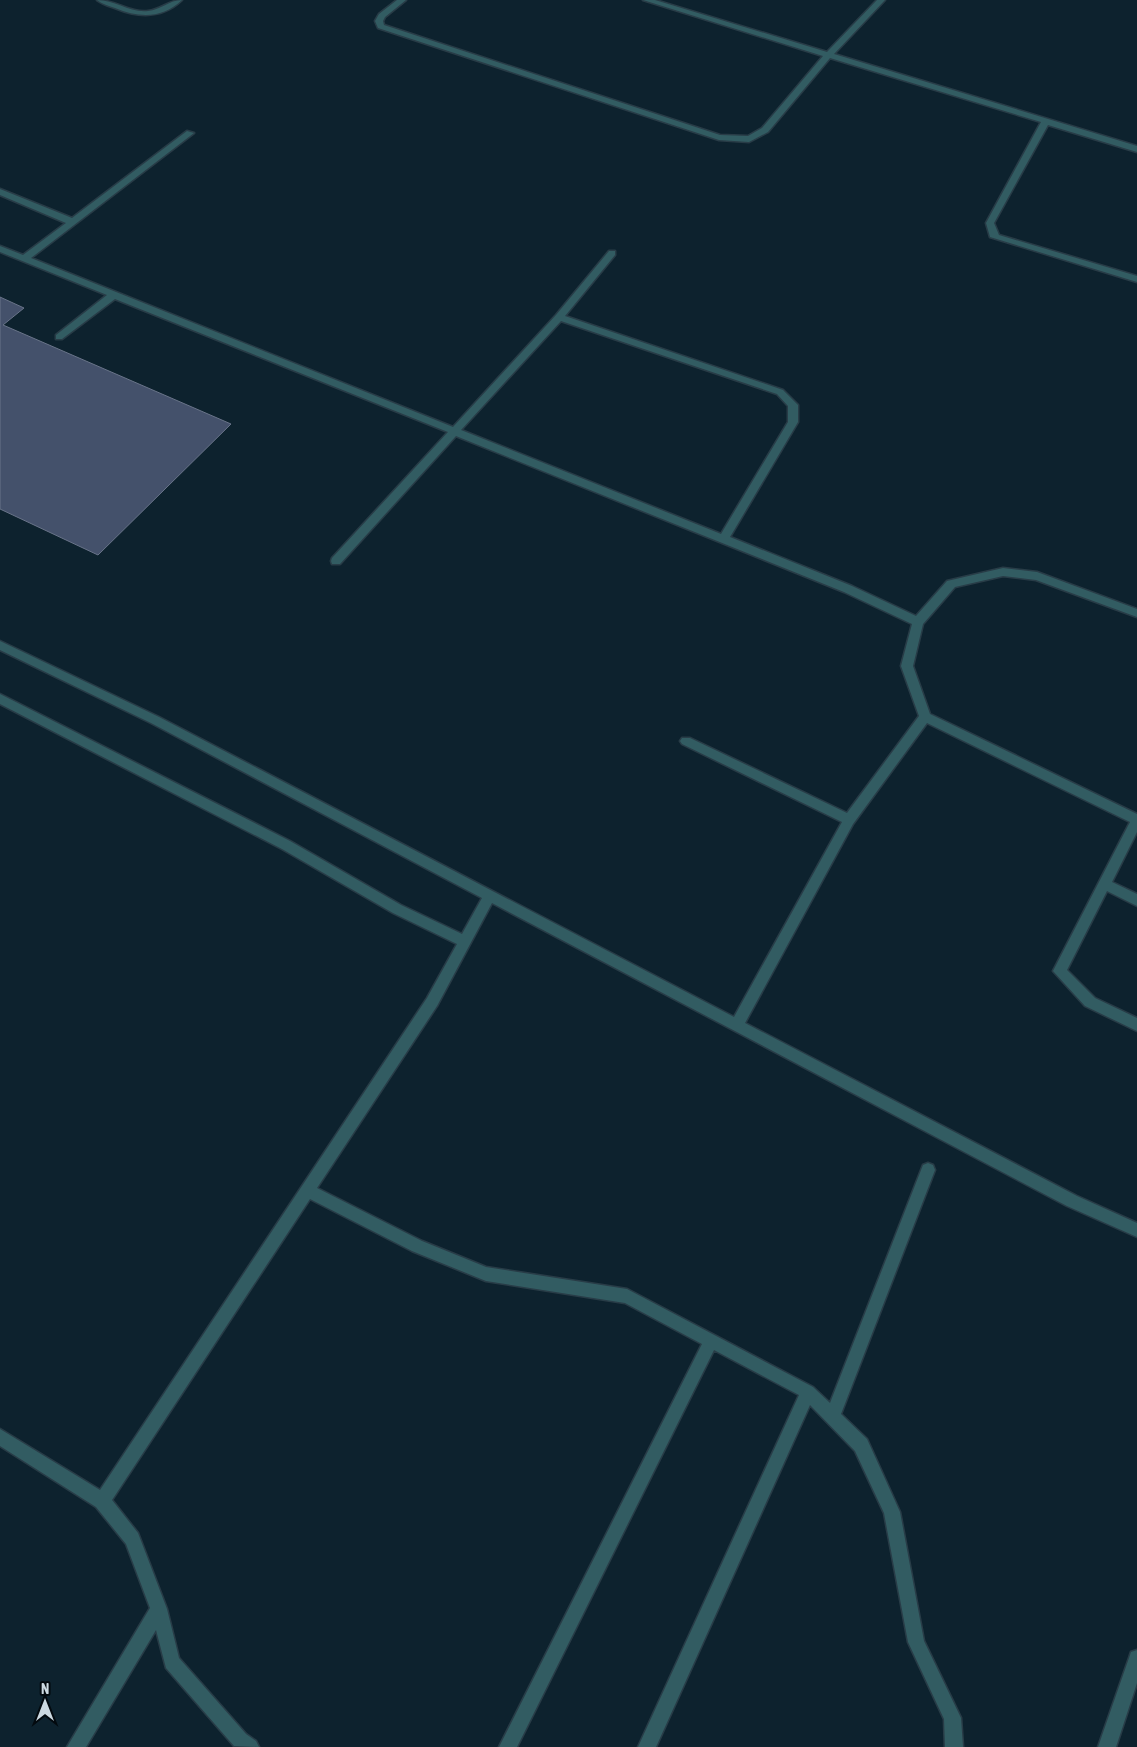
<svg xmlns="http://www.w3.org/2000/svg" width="1137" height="1747" font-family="'Asap Condensed',sans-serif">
  <rect width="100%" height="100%" fill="#0d222e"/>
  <polygon fill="#44516b" stroke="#697489" points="0,297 24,308 3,325 231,424 98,555 0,509"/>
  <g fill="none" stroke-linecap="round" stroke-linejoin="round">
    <g stroke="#283c47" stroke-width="3">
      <g id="lane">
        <path d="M97,0C115,0 130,13 148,11C161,10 169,0 182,0C162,19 139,18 115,8C109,6 102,4 97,0Z"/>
        <polygon points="397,0 406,0 385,17 383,21 384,25 720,135 748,136 762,128 823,56 643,0 655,0 827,52 877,0 885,0 834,54 1137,146 1137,152 1048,125 994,223 999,235 1137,276 1137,282 990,237 986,223 1041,122 830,58 768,132 749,142 719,140 378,28 375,21 379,14"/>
        <path d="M187,131L194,133L31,258L453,427L556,315L609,251H615V255L565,316L783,390L798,405V422L730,537L852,586L916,616L947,581L1003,568L1037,572L1137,609V617L1036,580L1003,576L955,587L923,624L913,666L930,714L1137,814V832L1112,882L1137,894V906L1107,891L1067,970L1095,998L1137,1018V1031L1085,1006L1053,971L1130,822L927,723L853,824L745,1023L1077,1196L1137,1223V1237L1067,1206L492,903L437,1006L317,1188L422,1241L486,1267L627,1289L813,1387L830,1403L923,1165L928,1163L933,1165L935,1170L841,1414L867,1439L900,1512L924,1641L961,1718L963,1747H945L944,1719L908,1642L884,1513L855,1451L810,1405L656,1747H638L799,1395L714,1350L517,1747H499L702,1344L625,1303L486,1281L412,1251L310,1199L112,1500L138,1533L167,1609L179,1658L246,1734L256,1741L259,1747L234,1746L166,1668L156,1630L86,1747H67L150,1608L126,1544L96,1507L0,1446V1429L100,1490L427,998L457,944L393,913L282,849L0,704V694L290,841L401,905L462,934L482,898L151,723L0,650V641L159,717L734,1017L842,822L682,744L680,741L682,738H690L847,813L919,716L901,666L912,624L844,592L456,436L340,564H332L331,561L332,558L448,432L115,299L62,339H56V335L107,295L0,252V246L23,255L66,223L0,195V189L72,218ZM561,321L777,394L788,406V422L721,534L461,430Z"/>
      </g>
    </g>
    <g stroke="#283c47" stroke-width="3">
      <polygon id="street" points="1137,1650 1137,1683 1116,1747 1098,1747 1129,1658 1131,1652"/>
    </g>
    <use href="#lane" fill="#325c62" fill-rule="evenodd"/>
    <use href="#street" fill="#325c62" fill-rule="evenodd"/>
  </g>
  <g transform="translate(45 1702)" stroke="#030a0f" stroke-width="4" paint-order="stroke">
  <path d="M0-4L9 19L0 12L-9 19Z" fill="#ccd9e1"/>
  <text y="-8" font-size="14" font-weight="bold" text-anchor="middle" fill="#ccd9e1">N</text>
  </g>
</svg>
